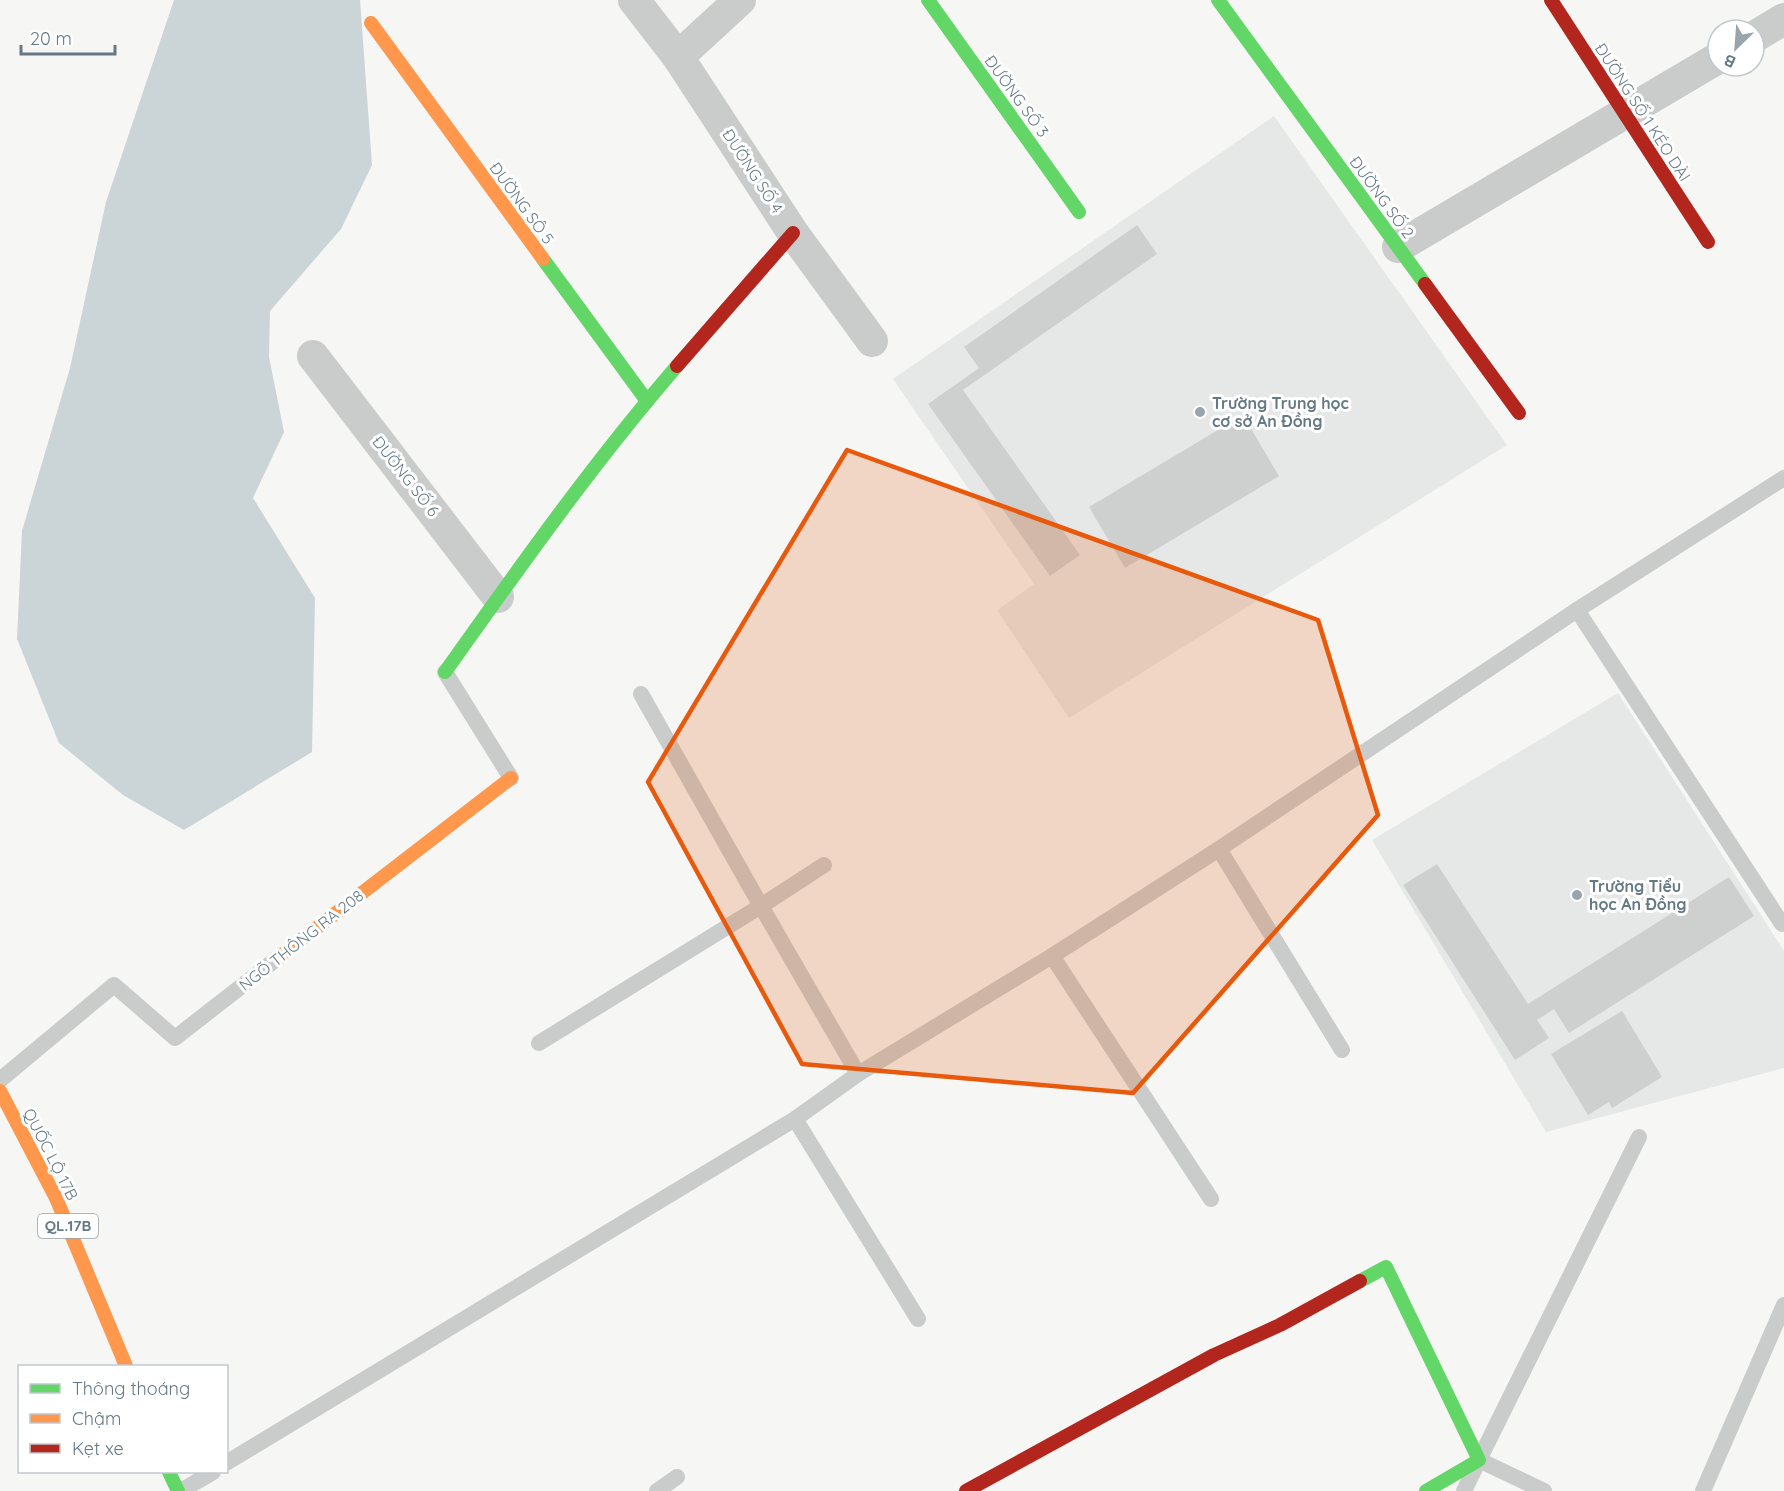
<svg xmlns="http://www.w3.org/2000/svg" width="1784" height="1491" font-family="Quicksand,sans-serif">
  <rect width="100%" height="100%" fill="#f6f6f4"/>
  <g fill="#e6e7e7">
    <polygon points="1274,116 1507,445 1069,718 997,610 1034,584 893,379"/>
    <polygon points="1618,693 1784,951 1784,1068 1546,1132 1372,840"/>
  </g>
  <polygon fill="#cbd4d6" points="174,0 360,0 372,165 341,229 270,311 269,357 284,432 253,498 315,598 312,752 184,830 123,795 59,743 17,639 22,531 70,368 106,202"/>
  <g fill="#ced0d0">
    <polygon points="1137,225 1157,254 963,390 1080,555 1050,576 928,404 979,368 964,347"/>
    <polygon points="1243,415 1279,476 1125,568 1089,507"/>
    <polygon points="1437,864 1528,1004 1729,877 1754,916 1569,1033 1554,1009 1537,1020 1549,1038 1515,1060 1403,885"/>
    <polygon points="1622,1011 1662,1077 1612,1108 1609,1102 1588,1115 1551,1054"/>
  </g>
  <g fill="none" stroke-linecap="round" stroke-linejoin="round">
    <g stroke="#cacccc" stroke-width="16">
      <polyline points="1577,610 1782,924"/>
      <polyline points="445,672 511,778"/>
      <polyline points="641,694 761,906 858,1074"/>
      <polyline points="1219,849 1342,1050"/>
      <polyline points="1052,956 1211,1199"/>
      <polyline points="539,1043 761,906 824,865"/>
      <polyline points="0,1080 114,985 175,1038 279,957"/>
      <polyline points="795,1119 918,1319"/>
      <polyline points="1479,1460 1639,1137"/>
      <polyline points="226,1463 795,1119 858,1074 1052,956 1219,849 1577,610 1784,478"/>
      <polyline points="181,1491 213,1472"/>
      <polyline points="657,1491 677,1477"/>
      <polyline points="1464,1491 1479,1460 1544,1491"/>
      <polyline points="1703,1491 1784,1305"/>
    </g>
    <g stroke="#cacccc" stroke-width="32">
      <polyline points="634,0 678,57 793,233 872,341"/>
      <polyline points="1754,37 1784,19"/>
      <polyline points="678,57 740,0"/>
      <polyline points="1398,247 1718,58"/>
      <polyline points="313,356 498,597"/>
    </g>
    <g stroke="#63d668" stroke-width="14">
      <polyline points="928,0 1079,212"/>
      <polyline points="1218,0 1425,284"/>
      <polyline points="543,259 647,401"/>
      <path d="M445,672C519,568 593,463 677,366"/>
      <polyline points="1360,1281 1386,1267 1479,1460 1426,1491"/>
      <polyline points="169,1472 178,1491"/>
    </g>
    <g stroke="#ff974d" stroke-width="14">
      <polyline points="371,23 543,259"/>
      <polyline points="279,957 511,778"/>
      <polyline points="0,1091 56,1198 126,1366"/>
    </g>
    <g stroke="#b3261e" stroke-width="14">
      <polyline points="1551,0 1708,242"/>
      <polyline points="1425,284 1519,413"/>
      <polyline points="677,366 793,233"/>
      <polyline points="966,1491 1214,1355 1280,1325 1360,1281"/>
    </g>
  </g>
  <path fill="#e8590c" fill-opacity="0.2" stroke="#e8590c" stroke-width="4.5" stroke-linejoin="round" d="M847,450L1318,620L1378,815L1133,1093L802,1064L648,782Z"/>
  <g fill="#98a5ac" stroke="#fff" stroke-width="2">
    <circle cx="1200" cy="412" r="6"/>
    <circle cx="1577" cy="895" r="6"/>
  </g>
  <g text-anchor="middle" stroke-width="6" stroke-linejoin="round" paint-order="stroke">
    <rect fill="#fff" stroke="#93a1aa" stroke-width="1.5" x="38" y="1214" width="60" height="24" rx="4.5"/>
    <g font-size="15" font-weight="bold" fill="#657985">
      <text x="68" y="1231">QL.17B</text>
    </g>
    <g font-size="16" fill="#657985" stroke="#fff">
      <text transform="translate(1017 96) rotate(54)" y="6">ĐƯỜNG SỐ 3</text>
      <text transform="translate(1643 112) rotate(57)" y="6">ĐƯỜNG SỐ 1 KÉO DÀI</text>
      <text transform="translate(753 171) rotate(57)" y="6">ĐƯỜNG SỐ 4</text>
      <text transform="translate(1382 197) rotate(54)" y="6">ĐƯỜNG SỐ 2</text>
      <text transform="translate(522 203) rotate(54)" y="6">ĐƯỜNG SÔ 5</text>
      <text transform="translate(406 476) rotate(52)" y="6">ĐƯỜNG SỐ 6</text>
      <text transform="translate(301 940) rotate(-38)" y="6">NGÕ THÔNG RA 208</text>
      <text transform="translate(51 1154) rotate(63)" y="6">QUỐC LỘ 17B</text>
    </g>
    <g font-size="16" font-weight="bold" fill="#657985" stroke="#fff" text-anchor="start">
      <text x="1212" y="409">Trường Trung học<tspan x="1212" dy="18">cơ sở An Đồng</tspan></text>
      <text x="1589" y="892">Trường Tiểu<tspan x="1589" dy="18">học An Đồng</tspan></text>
    </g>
  </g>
  <rect x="18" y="1365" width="210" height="108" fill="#ffffff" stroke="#c1c9ce" stroke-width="1.5"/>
  <rect x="30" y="1384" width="30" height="9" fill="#63d668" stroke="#c1c9ce" stroke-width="1.5"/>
  <text x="72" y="1395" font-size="18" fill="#657985">Thông thoáng</text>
  <rect x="30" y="1414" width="30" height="9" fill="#ff974d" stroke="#c1c9ce" stroke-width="1.5"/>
  <text x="72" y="1425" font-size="18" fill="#657985">Chậm</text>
  <rect x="30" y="1444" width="30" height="9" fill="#b3261e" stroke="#c1c9ce" stroke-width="1.5"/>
  <text x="72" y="1455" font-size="18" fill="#657985">Kẹt xe</text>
  <g transform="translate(1736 48) rotate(205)"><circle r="28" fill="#ffffff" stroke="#c1c9ce" stroke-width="1.5"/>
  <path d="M0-4.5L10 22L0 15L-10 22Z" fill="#98a5ac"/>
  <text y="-9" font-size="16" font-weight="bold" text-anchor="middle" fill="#657985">B</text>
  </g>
  <path d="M21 45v9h94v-9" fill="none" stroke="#657985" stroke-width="3"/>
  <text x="30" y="45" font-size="18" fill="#657985" stroke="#ffffff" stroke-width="4.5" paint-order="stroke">20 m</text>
</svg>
